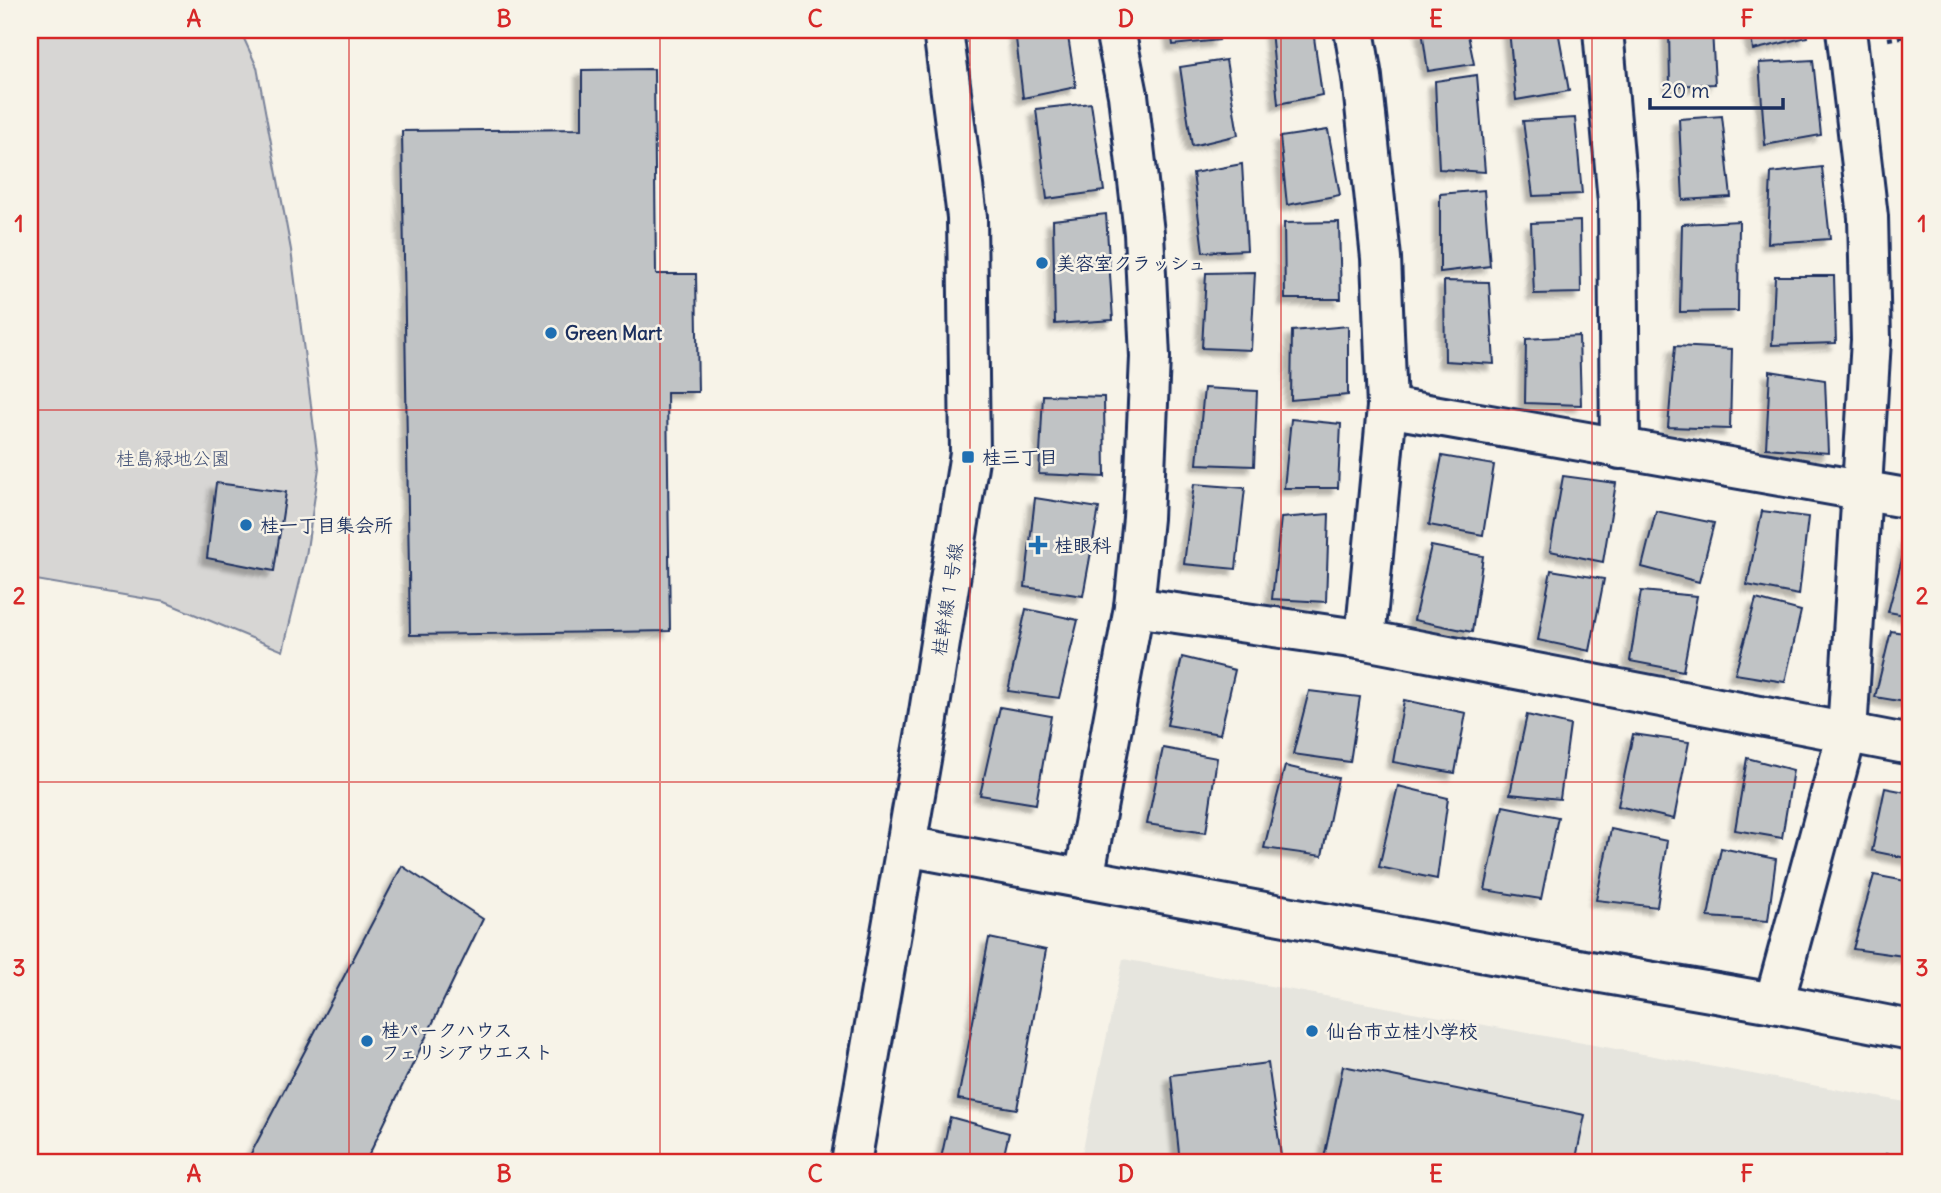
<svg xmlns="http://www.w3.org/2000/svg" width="1941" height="1193" font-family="Delius,'Klee One',sans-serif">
  <defs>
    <filter id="shadow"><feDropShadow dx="-6" dy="6" stdDeviation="2" flood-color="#0004"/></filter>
  </defs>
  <rect width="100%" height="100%" fill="#f7f3e8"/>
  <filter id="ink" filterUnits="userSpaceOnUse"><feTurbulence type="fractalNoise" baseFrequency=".0143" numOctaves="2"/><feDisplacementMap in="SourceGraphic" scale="14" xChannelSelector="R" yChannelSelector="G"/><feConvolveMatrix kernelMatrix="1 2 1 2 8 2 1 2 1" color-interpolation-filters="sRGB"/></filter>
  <g filter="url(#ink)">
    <polygon fill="#e6e5de" points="1123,959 1911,1103 1911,1163 1080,1163"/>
    <polygon fill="#d7d6d4" stroke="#798299" stroke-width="2" points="30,30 240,30 257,67 291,250 319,468 306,556 283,651 165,602 30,579"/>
    <g fill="#c0c3c5" stroke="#1b2f5e" stroke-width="2" filter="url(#shadow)">
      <polygon points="1015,30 1067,30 1076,87 1023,98"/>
      <polygon points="1171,30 1217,30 1219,40 1173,45"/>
      <polygon points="1271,30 1313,30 1322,95 1278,104"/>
      <polygon points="1422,30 1467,30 1474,64 1428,71"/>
      <polygon points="1509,30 1558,30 1569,91 1516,100"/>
      <polygon points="1669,30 1712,30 1715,84 1670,86"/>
      <polygon points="1750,30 1806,30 1807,37 1753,50"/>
      <polygon points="1226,60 1238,135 1192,146 1180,67"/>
      <polygon points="1813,60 1821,135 1765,145 1759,63"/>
      <polygon points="654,69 656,274 696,274 698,392 667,392 670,631 410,635 402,131 582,129 582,70"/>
      <polygon points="1477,75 1485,172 1439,169 1435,81"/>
      <polygon points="1091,103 1104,191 1047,199 1036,109"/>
      <polygon points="1722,116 1731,197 1683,200 1679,119"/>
      <polygon points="1575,118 1582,194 1533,196 1523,121"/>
      <polygon points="1328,130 1340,195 1287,205 1280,137"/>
      <polygon points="1242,164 1247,250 1203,252 1193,173"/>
      <polygon points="1822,167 1830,239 1768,243 1771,173"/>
      <polygon points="1484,190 1490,266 1440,272 1440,194"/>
      <polygon points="1106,214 1113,320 1055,324 1053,220"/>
      <polygon points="1580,221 1581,293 1534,294 1531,223"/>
      <polygon points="1739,221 1738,311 1680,312 1682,224"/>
      <polygon points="1339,222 1341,299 1285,299 1284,223"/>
      <polygon points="1255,272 1251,350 1202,348 1206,273"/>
      <polygon points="1775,276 1834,276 1836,343 1772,345"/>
      <polygon points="1444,281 1489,282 1494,364 1445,361"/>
      <polygon points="1348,326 1348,395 1291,400 1292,331"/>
      <polygon points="1579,336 1581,405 1525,403 1526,339"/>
      <polygon points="1675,346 1732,349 1730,429 1668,427"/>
      <polygon points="1770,371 1825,380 1828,453 1766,448"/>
      <polygon points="1204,388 1257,391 1254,466 1197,464"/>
      <polygon points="1043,395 1104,397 1105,477 1039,474"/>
      <polygon points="1291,419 1341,424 1338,488 1284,488"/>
      <polygon points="1442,456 1494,465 1483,535 1429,525"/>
      <polygon points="1563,476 1616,483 1603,562 1550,551"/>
      <polygon points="216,483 286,492 274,571 207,558"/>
      <polygon points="1194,484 1245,488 1236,569 1184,564"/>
      <polygon points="1035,498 1099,508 1083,596 1025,587"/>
      <polygon points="1656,511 1714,523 1699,582 1642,567"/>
      <polygon points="1762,511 1808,517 1799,595 1747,585"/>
      <polygon points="1329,514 1326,602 1272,599 1281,518"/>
      <polygon points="1909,533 1911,534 1911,616 1888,612"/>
      <polygon points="1431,546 1483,556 1472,632 1414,620"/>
      <polygon points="1551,570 1604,579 1590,651 1538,640"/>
      <polygon points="1641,591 1697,596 1683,671 1630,661"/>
      <polygon points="1756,599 1801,611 1785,682 1735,674"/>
      <polygon points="1026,609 1078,620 1059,698 1008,691"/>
      <polygon points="1891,631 1911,634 1911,703 1875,697"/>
      <polygon points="1182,657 1235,670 1220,734 1167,725"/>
      <polygon points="1309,691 1360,697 1350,762 1293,754"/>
      <polygon points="1404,700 1466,713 1455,773 1393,762"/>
      <polygon points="1000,707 1051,716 1036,804 980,795"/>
      <polygon points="1527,715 1570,725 1560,799 1510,794"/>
      <polygon points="1633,734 1689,742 1674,819 1618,806"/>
      <polygon points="1163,748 1217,758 1206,833 1147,824"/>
      <polygon points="1747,758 1793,770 1782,838 1735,830"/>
      <polygon points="1285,766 1338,778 1322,856 1264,848"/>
      <polygon points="1398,786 1448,798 1437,879 1379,867"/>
      <polygon points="1885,788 1911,793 1911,859 1872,851"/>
      <polygon points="1503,806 1558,817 1541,899 1485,890"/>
      <polygon points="1611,829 1667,841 1657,907 1596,900"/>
      <polygon points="1721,848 1776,859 1768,921 1708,917"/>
      <polygon points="402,866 483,919 365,1163 246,1163"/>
      <polygon points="1874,875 1911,882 1911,957 1853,949"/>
      <polygon points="989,938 1046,950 1017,1109 958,1099"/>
      <polygon points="1268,1063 1282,1163 1180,1163 1171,1075"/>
      <polygon points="1343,1066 1585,1115 1575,1163 1323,1163"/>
      <polygon points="950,1117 1009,1133 1002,1163 940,1163"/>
      <polygon points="1886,1154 1911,1160 1911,1163 1884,1163"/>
    </g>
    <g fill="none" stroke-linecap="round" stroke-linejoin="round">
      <g stroke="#1b2f5e" stroke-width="44">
        <g id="minor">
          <polyline points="1354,30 1362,77 1381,258 1387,407 1365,640"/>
          <polyline points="1603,30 1618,202 1620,449"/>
          <polyline points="1387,407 1911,499"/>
          <polyline points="1134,607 1365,640 1911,745"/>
          <polyline points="1084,879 1134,607 1143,518 1150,357 1144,233 1128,95 1115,30"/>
          <polyline points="1774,1003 1847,733 1871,340 1868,217 1846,30"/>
        </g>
      </g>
      <g stroke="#1b2f5e" stroke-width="44">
        <g id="tertiary">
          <polyline points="906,846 1492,954 1774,1003 1911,1030"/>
          <polyline points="851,1163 927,725 970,453 967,217 943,30"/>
        </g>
      </g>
      <polyline stroke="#1b2f5e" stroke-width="4.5" stroke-dasharray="5 5" stroke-linecap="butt" points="1888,39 1911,35"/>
      <use href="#minor" stroke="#f7f3e8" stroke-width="38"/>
      <use href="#tertiary" stroke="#f7f3e8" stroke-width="38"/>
    </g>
  </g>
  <path fill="none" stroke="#d62828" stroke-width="2" stroke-opacity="0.55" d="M349,30V1163M660,30V1163M970,30V1163M1281,30V1163M1592,30V1163M30,410H1911M30,782H1911"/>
  <g fill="#1f6fb2" stroke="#f7f3e8" stroke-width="2.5">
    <circle cx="1042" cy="263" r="7"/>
    <circle cx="551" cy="333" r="7"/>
    <rect x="961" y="450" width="14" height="14" rx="3.5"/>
    <circle cx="246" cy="525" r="7"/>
    <path d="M1034.5 534.5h7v7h7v7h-7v7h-7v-7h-7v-7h7z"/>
    <circle cx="1312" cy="1031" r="7"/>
    <circle cx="367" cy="1041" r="7"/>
  </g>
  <g text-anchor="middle" stroke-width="5" stroke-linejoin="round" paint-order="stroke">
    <g font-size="19" font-weight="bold" fill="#1b2f5e" stroke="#f7f3e8" text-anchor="start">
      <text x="1056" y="270">美容室クラッシュ</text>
      <text x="565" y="340">Green Mart</text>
      <text x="982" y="464">桂三丁目</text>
      <text x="260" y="532">桂一丁目集会所</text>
      <text x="1054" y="552">桂眼科</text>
      <text x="381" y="1037">桂パークハウス<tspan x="381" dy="22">フェリシアウエスト</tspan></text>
      <text x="1326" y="1038">仙台市立桂小学校</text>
    </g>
    <g font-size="19" fill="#415076" stroke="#f7f3e8">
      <text x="173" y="465">桂島緑地公園</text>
    </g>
    <g font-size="19" fill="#1b2f5e" stroke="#f7f3e8">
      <text transform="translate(947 599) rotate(-81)" y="7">桂幹線１号線</text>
    </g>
  </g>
  <rect width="1941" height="1193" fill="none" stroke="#f7f3e8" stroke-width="77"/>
  <path d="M1650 98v10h133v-10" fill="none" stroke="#1b2f5e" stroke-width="3.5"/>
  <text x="1661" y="98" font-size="21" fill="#1b2f5e" stroke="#f7f3e8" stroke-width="5" paint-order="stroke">20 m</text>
  <rect x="38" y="38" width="1864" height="1116" fill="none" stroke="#d62828" stroke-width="2.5"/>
  <g font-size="23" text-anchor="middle" font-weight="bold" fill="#d62828">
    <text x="194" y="27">A</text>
    <text x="504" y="27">B</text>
    <text x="815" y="27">C</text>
    <text x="1126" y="27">D</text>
    <text x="1436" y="27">E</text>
    <text x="1747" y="27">F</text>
    <text x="19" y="232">1</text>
    <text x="1922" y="232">1</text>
    <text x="19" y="604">2</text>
    <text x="1922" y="604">2</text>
    <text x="19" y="976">3</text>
    <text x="1922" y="976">3</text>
    <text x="194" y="1182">A</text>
    <text x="504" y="1182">B</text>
    <text x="815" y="1182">C</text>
    <text x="1126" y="1182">D</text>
    <text x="1436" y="1182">E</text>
    <text x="1747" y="1182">F</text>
  </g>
</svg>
